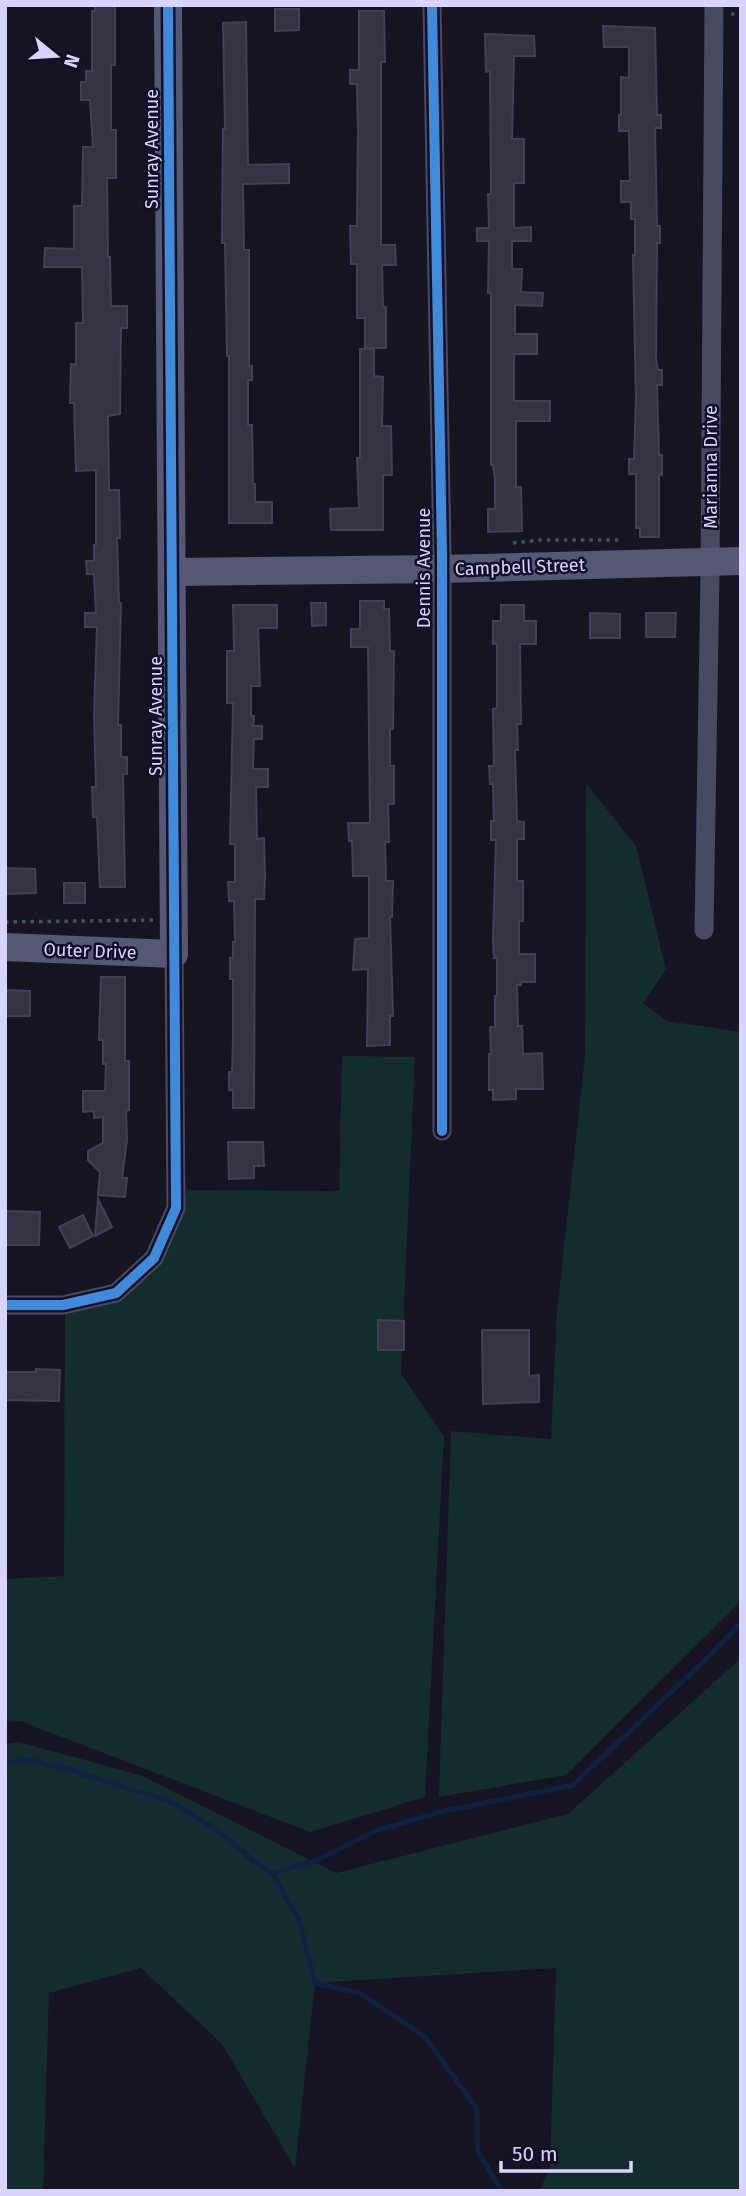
<svg xmlns="http://www.w3.org/2000/svg" width="746" height="2196" font-family="'Fira Sans',sans-serif">
  <rect width="100%" height="100%" fill="#161421"/>
  <g fill="#132c2d">
    <polygon points="586,783 636,846 666,969 643,1003 666,1021 741,1032 741,1601 566,1775 439,1797 451,1431 551,1439 557,1311 585,1056"/>
    <polygon points="342,1056 415,1057 401,1374 444,1436 425,1797 310,1832 20,1721 5,1722 5,1579 64,1576 65,1314 123,1290 176,1230 187,1190 339,1191"/>
    <polygon points="741,1658 741,2191 539,2191 550,2168 556,1968 315,1983 295,2168 222,2044 141,1968 49,1993 43,2191 5,2191 5,1744 19,1742 143,1776 336,1873 568,1814"/>
  </g>
  <g fill="none" stroke-linecap="round" stroke-linejoin="round">
    <g stroke="#0d2144" stroke-width="5">
      <polyline points="5,1762 31,1761 65,1768 171,1802 217,1830 256,1863 272,1873"/>
      <polyline points="502,2191 478,2152 477,2109 425,2037 360,1993 315,1983 299,1920 272,1873 317,1860 375,1831 440,1812 573,1785 704,1661 741,1623"/>
    </g>
  </g>
  <g fill="#343243" stroke="#433f54" stroke-width="2">
    <polygon points="95,5 115,5 115,65 111,65 111,130 116,130 116,178 107,178 108,257 110,257 111,306 127,306 127,328 121,328 120,414 108,416 109,490 119,490 120,538 117,538 119,603 121,603 118,725 121,725 121,757 127,757 127,774 123,774 125,887 100,887 97,817 93,817 92,787 96,787 94,714 97,627 85,627 85,613 96,613 94,574 87,574 86,561 94,561 94,545 96,545 96,470 76,471 74,403 70,403 71,364 76,365 76,323 83,323 82,267 44,267 45,248 74,249 74,206 82,206 83,147 93,147 90,100 81,100 81,82 86,82 86,71 92,71 92,11 95,11"/>
    <polygon points="275,9 299,9 299,30 275,31"/>
    <polygon points="359,11 384,11 385,62 381,62 381,245 395,245 396,265 382,265 383,307 386,307 386,348 365,348 365,318 357,318 357,264 351,264 350,226 357,226 358,128 357,84 350,84 350,70 359,70"/>
    <polygon points="246,22 248,165 289,164 289,183 243,184 244,250 249,250 249,366 252,366 252,380 248,380 248,425 252,425 253,484 255,484 255,502 272,502 272,523 229,523 229,356 227,356 225,243 222,243 222,229 223,129 225,129 223,23"/>
    <polygon points="603,26 655,28 657,115 661,115 661,128 655,128 657,226 660,226 660,243 657,243 656,360 658,370 662,370 662,385 657,385 659,455 662,455 662,475 659,474 659,537 640,537 640,528 636,528 636,474 629,474 629,459 634,459 636,400 633,255 635,255 635,219 631,219 631,202 621,202 621,181 630,181 629,131 619,131 619,115 621,115 621,77 629,78 629,47 604,47"/>
    <polygon points="485,34 534,36 535,56 514,56 512,139 524,139 524,183 514,183 514,228 531,227 531,241 512,241 512,269 522,269 521,292 543,293 542,306 515,305 515,334 537,334 537,354 514,354 514,401 550,401 550,421 516,421 516,487 521,487 522,531 488,532 488,509 495,509 495,479 493,465 491,465 491,293 488,293 489,241 477,241 477,228 489,228 488,194 491,194 490,71 486,72"/>
    <polygon points="360,349 374,349 374,376 383,377 382,426 391,426 392,475 383,475 383,530 331,530 330,509 359,508 357,458 360,458"/>
    <polygon points="360,601 384,601 384,609 389,609 390,651 394,651 393,729 390,729 390,766 394,766 394,804 388,804 389,842 385,842 386,881 393,881 392,917 390,917 393,1016 390,1016 390,1045 367,1046 368,969 353,970 355,939 369,938 369,876 353,876 352,841 349,841 348,823 370,823 368,647 351,647 351,629 360,629"/>
    <polygon points="311,603 326,603 326,625 312,626"/>
    <polygon points="233,605 277,605 277,628 258,628 260,686 251,686 251,716 254,716 253,726 262,726 262,739 254,739 253,769 268,769 268,787 256,787 257,839 264,838 265,876 264,899 255,899 254,1108 233,1108 233,1090 229,1090 229,1072 232,1072 233,1039 233,979 230,979 230,958 233,958 233,942 235,942 234,901 229,901 228,882 235,882 235,844 230,844 233,703 227,703 227,651 234,651"/>
    <polygon points="501,605 524,605 524,621 536,621 536,644 520,644 521,724 517,724 518,750 515,750 517,821 524,822 524,839 517,839 517,881 523,881 523,921 519,921 519,954 535,954 535,982 520,982 521,985 517,985 518,1026 522,1026 523,1054 542,1053 543,1089 516,1089 516,1099 493,1100 493,1090 489,1090 489,1054 491,1054 490,1027 495,1027 495,996 497,996 497,958 494,958 493,939 496,840 491,840 491,821 494,821 493,784 490,784 489,766 494,766 493,709 497,708 497,644 493,644 493,621 501,621"/>
    <polygon points="590,613 620,614 620,638 590,638"/>
    <polygon points="646,613 676,613 675,637 646,637"/>
    <polygon points="5,868 35,869 36,893 5,894"/>
    <rect x="64" y="883" width="21" height="20"/>
    <polygon points="101,977 125,977 125,1061 129,1061 129,1110 126,1111 127,1140 122,1178 127,1178 125,1197 98,1195 100,1172 88,1160 88,1151 103,1143 103,1117 94,1118 94,1111 83,1112 83,1091 105,1091 106,1064 103,1064 103,1040 99,1040"/>
    <polygon points="5,990 30,991 30,1016 5,1016"/>
    <polygon points="228,1142 263,1142 264,1166 254,1166 254,1178 229,1179"/>
    <polygon points="98,1199 112,1227 95,1236"/>
    <polygon points="5,1211 40,1212 39,1245 5,1245"/>
    <polygon points="83,1215 93,1236 70,1248 59,1227"/>
    <polygon points="378,1320 404,1321 404,1350 378,1350"/>
    <polygon points="482,1330 529,1330 529,1376 539,1375 539,1402 483,1404"/>
    <polygon points="36,1369 60,1370 59,1401 5,1400 5,1372 36,1372"/>
  </g>
  <g fill="none" stroke-linecap="round" stroke-linejoin="round">
    <g stroke="#44505f" stroke-width="3.5" stroke-dasharray="3.5 5" stroke-linecap="butt">
      <polyline points="656,5 662,5"/>
      <polyline points="731,14 741,14"/>
      <polyline points="513,543 541,540 621,540"/>
      <polyline points="5,922 154,920"/>
    </g>
    <g stroke="#4a4962" stroke-width="19">
      <polyline points="432,5 442,554 442,1131"/>
      <polyline points="704,930 710,574 714,5"/>
      <polyline points="5,1305 63,1305 116,1293 154,1258 176,1208 174,954"/>
    </g>
    <g stroke="#575674" stroke-width="28">
      <polyline points="173,572 441,569 741,561"/>
      <polyline points="5,947 174,954 168,5"/>
    </g>
    <g stroke="#130f26" stroke-width="15">
      <g id="cycleway">
        <polyline points="432,5 442,554 442,1131"/>
        <polyline points="5,1305 63,1305 116,1293 154,1258 176,1208 168,5"/>
      </g>
    </g>
    <use href="#cycleway" stroke="#408adc" stroke-width="10"/>
  </g>
  <g text-anchor="middle" stroke-width="5" stroke-linejoin="round" paint-order="stroke">
    <g font-size="18" fill="#d9d4ff" stroke="#130f26">
      <text transform="translate(152 149) rotate(-90)" y="6">Sunray Avenue</text>
      <text transform="translate(711 467) rotate(-90)" y="6">Marianna Drive</text>
      <text transform="translate(520 567) rotate(-2)" y="6">Campbell Street</text>
      <text transform="translate(424 568) rotate(-90)" y="6">Dennis Avenue</text>
      <text transform="translate(156 716) rotate(-90)" y="6">Sunray Avenue</text>
      <text transform="translate(90 951) rotate(2)" y="6">Outer Drive</text>
    </g>
  </g>
  <rect width="746" height="2196" fill="none" stroke="#d9d4ff" stroke-width="14"/>
  <g transform="translate(56 56) rotate(108)" stroke="#130f26" stroke-width="5" paint-order="stroke">
  <path d="M0-5L12 26L0 18L-12 26Z" fill="#d9d4ff"/>
  <text y="-10" font-size="19" font-weight="bold" text-anchor="middle" fill="#d9d4ff">N</text>
  </g>
  <path d="M501 2161v10h130v-10" fill="none" stroke="#d9d4ff" stroke-width="3.5"/>
  <text x="512" y="2161" font-size="21" fill="#d9d4ff" stroke="#130f26" stroke-width="5" paint-order="stroke">50 m</text>
</svg>
